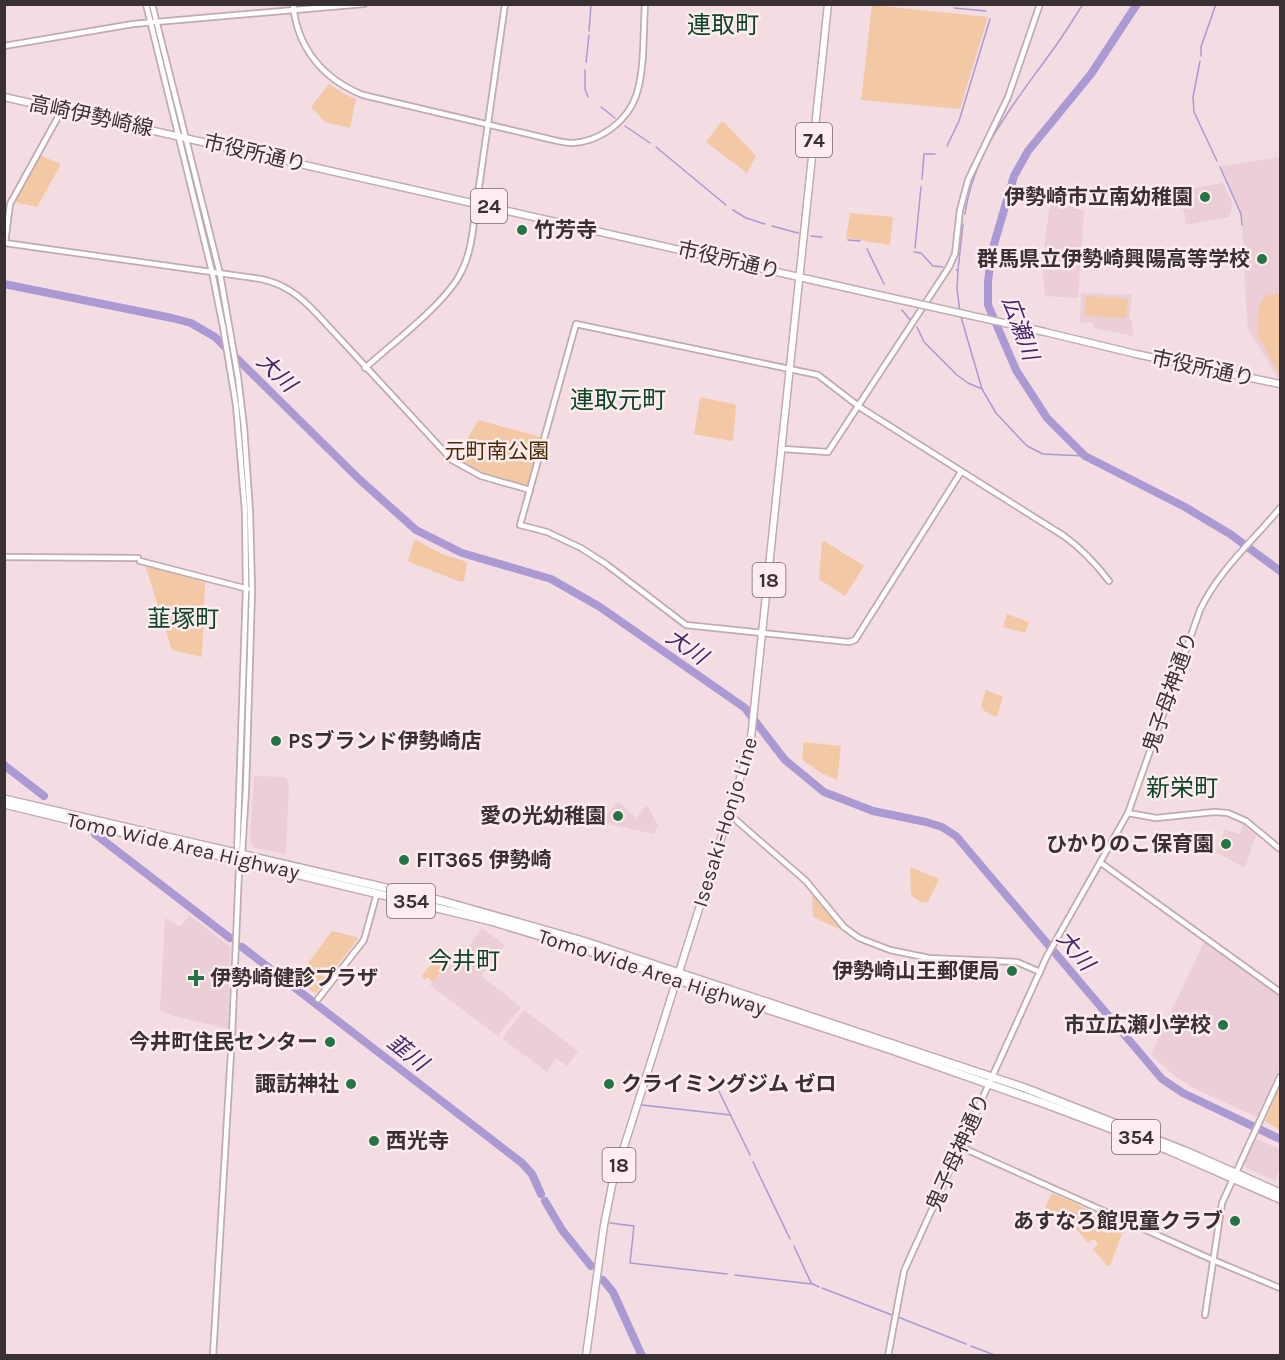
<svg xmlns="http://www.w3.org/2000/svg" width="1285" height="1360" font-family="Karla,'Noto Sans JP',sans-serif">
  <rect width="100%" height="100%" fill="#f3dde3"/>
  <g fill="#ecced6">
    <polygon points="1280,157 1280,378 1278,378 1248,329 1246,304 1242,218 1221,166"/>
    <polygon points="1223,183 1233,205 1229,217 1186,225 1180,190"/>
    <polygon points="1053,200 1084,211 1078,298 1045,296 1043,274 1045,240 1049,211"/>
    <polygon points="1081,293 1132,295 1129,317 1132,320 1133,336 1094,328 1093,323 1080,322"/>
    <polygon points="254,776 285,777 289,782 286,853 284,854 255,848 250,841"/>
    <polygon points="618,801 636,818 647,805 658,826 654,834 600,822"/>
    <polygon points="1244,823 1256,835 1245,868 1216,852 1225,829 1240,834"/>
    <polygon points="189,915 230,947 228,1029 166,1014 160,1010 165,918 180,927"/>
    <polygon points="482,928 505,945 481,976 521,1007 498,1036 430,985 453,955 459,959"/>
    <polygon points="1206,942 1280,996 1280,1067 1257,1117 1191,1087 1172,1074 1151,1054 1203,944"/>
    <polygon points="524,1010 578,1051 567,1066 556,1058 547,1072 504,1040 503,1037"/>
    <polygon points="1256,1139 1280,1149 1280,1168 1275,1181 1245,1167 1244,1164"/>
  </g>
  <g fill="#f2c8a5">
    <polygon points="872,5 988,17 960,109 861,100"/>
    <polygon points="329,84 344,94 356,99 350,128 325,122 311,107"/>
    <polygon points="721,122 724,122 756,156 747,173 706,142"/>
    <polygon points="40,155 60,164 60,166 37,207 15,202"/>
    <polygon points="850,213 893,217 890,245 846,238"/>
    <path d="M1280,293V376L1257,334C1257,324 1256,303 1266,296C1270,294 1276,294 1280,293Z"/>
    <polygon points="1086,296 1128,299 1126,318 1085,316"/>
    <polygon points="700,397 734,404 736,407 733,440 731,441 694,434"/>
    <polygon points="478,420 541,437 528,484 526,485 487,474 456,459"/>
    <polygon points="416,540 442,554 467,562 464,581 461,582 409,562 408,560 414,541"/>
    <polygon points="824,541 864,566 845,596 820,580 819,578 822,542"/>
    <polygon points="147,566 205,582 202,657 172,650 146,568"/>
    <polygon points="1007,614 1029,622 1025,633 1003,627"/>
    <polygon points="986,690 1003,697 997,716 995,717 983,710 981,705"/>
    <polygon points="804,742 841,746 837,780 821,773 804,761 802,758"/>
    <path d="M910,867L939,879L928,902C923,904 914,899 911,894Z"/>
    <polygon points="812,891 842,930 813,917"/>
    <polygon points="332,931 357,937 358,939 316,993 313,992 297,978"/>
    <polygon points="438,955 447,962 433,982 427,977 425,980 422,976"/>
    <polygon points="1280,1086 1280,1130 1265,1121"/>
    <polygon points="1052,1193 1123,1225 1124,1228 1110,1266 1107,1266 1093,1249 1098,1244 1094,1239 1088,1243 1074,1226 1043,1212"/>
  </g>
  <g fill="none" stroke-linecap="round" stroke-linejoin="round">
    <g stroke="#ab99d4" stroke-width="1.5">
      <polyline points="954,8 986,11"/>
      <polyline points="589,31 591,5"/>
      <polyline points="1201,56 1201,47 1216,4"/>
      <polyline points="1200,61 1193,97 1194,112 1217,161"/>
      <polyline points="586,62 589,35"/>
      <polyline points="585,70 585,89 588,97"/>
      <polyline points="601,107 615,118"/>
      <polyline points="625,126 650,143"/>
      <polyline points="947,146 959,121 990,19"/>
      <polyline points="656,147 726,205"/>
      <polyline points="1220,167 1241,214 1242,225"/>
      <polyline points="922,179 924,154 935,154"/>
      <polyline points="733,210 746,218 765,224"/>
      <path d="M965,214C974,150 1016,101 1052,51C1063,36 1073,20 1083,4"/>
      <polyline points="772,226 798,233"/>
      <polyline points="811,236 822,237"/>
      <polyline points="848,240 860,241"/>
      <polyline points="915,248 921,187"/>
      <polyline points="867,249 884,284"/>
      <polyline points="914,252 921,253 933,266 943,267"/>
      <polyline points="956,270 958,270 957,289 960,312"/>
      <polyline points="958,270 963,224"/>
      <polyline points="902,310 911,321"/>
      <polyline points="961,317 982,389"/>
      <polyline points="917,327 924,342 957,375 968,383 982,389 996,413 1027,446 1043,454 1085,456"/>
      <polyline points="711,1075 750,1155"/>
      <polyline points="642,1105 731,1115"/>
      <polyline points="753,1162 790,1239"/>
      <polyline points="610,1223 634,1226 630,1263 727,1274"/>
      <polyline points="794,1246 811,1283 819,1287"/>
      <polyline points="735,1275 812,1284"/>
      <polyline points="822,1288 892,1315"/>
      <polyline points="898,1317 966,1344"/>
      <polyline points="971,1346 997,1356"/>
    </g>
    <g stroke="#ab99d4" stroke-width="8">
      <polyline points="1137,4 1091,74 1028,151 1014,176 992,251 988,281 988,305 1016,370 1047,418 1085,456 1185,507 1230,534 1280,571"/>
      <polyline points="4,284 172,318 191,323 215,337 359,479 416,530 462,553 551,579 600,607 745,708 785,760 824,792 873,811 926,822 942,827 956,836 1162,1079 1183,1093 1280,1139"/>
      <polyline points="4,765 44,796"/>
      <polyline points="95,834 230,938"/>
      <polyline points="242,947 522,1163 532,1174 541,1194"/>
      <polyline points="545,1201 562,1230 591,1266"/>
      <polyline points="603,1280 613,1292 642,1356"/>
    </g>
    <g stroke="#c0abb1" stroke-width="8">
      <g id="minor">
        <polyline points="146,4 212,272 223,327 236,405 245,511 246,589 237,855"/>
        <polyline points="152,4 220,274 238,377 244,427 250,512 252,591 246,789 242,854 239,869 232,1035 213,1356"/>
        <path d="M293,4C297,48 323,79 363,95L545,138C554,140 563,143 572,143C599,142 627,122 636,96C645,70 643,33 645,4"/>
        <polyline points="4,46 133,24 364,4"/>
        <path d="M60,109L58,117L10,204L5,243L261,279C285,284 300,296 317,314L452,460L481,476L530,490"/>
        <path d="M365,368C392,344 442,306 459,276C466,264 470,250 472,236L505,4"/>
        <polyline points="783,449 828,452 949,267 955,254 960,210 968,180 1008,97 1040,4"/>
        <path d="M961,472L855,640L849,642L686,625L606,564L581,548L547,532L520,525L576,324L818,375L861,408L1064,536C1082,549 1096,564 1109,581"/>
        <polyline points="4,557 138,558"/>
        <polyline points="140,561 248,589"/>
        <polyline points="1128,813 1156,818 1214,812 1228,813 1246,821 1280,849"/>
        <polyline points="729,814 806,881 844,927 859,938 890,950 929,958 1017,962 1040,972"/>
        <polyline points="1101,863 1280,992"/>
        <polyline points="318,999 364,940 377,893"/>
        <polyline points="961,1147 1213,1260 1280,1288"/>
        <polyline points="1205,1315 1222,1203 1280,1077"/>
        <path d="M888,1356L904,1271L1047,956L1128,813L1200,610C1218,571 1253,541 1280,508"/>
      </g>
    </g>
    <g stroke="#c0abb1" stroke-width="9">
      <g id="major">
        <polyline points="4,97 883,296"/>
        <polyline points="1045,332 1136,354 1280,384"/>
        <polyline points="586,1356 604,1225 612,1185 743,769 751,738 828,4"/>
      </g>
    </g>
    <g stroke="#c0abb1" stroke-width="10">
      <g id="highway">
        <polyline points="4,799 442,901 583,941 1025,1088 1190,1153 1280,1193"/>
        <polyline points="4,804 491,921 580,948 889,1049 1043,1103 1168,1150 1280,1199"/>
      </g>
    </g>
    <use href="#minor" stroke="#fff" stroke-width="4.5"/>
    <use href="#major" stroke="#fff" stroke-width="6"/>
    <use href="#highway" stroke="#fff" stroke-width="7"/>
    <g stroke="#c0abb1" stroke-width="9" stroke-linecap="butt">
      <polyline id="major-bridge" points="883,296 1045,332"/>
    </g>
    <use href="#major-bridge" stroke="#fff" stroke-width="6"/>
  </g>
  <g fill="#257445" stroke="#feecf0" stroke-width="2">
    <circle cx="1205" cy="197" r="6"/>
    <circle cx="522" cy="230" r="6"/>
    <circle cx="1262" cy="259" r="6"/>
    <circle cx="276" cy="741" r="6"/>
    <circle cx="618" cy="816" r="6"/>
    <circle cx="1226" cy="844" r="6"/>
    <circle cx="404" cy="860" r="6"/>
    <circle cx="1012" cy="971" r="6"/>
    <path d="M193 969h6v6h6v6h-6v6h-6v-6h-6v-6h6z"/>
    <circle cx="1223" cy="1025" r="6"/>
    <circle cx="330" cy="1042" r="6"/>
    <circle cx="351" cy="1084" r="6"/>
    <circle cx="609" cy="1084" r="6"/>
    <circle cx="374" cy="1141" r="6"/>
    <circle cx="1235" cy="1221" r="6"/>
  </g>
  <g text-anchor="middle" stroke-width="5" stroke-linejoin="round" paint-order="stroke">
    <g fill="#feecf0" stroke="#74686c" stroke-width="1.5">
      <rect x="796" y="123" width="36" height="34" rx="4.5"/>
      <rect x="471" y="189" width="36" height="34" rx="4.5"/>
      <rect x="752.5" y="563" width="33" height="34" rx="4.5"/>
      <rect x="387" y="884" width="48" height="34" rx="4.5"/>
      <rect x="1112" y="1120" width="48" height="34" rx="4.5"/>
      <rect x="602.5" y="1148" width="33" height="34" rx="4.5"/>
    </g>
    <g font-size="20" font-weight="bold" fill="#393033">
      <text x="814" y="147">74</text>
      <text x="489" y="213">24</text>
      <text x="769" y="587">18</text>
      <text x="411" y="908">354</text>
      <text x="1136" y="1144">354</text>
      <text x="619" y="1172">18</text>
    </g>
    <g font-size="21" fill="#393033" stroke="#feecf0">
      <text transform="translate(91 116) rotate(12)" y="7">高崎伊勢崎線</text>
      <text transform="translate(255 153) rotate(13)" y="7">市役所通り</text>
      <text transform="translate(729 260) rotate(13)" y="7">市役所通り</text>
      <text transform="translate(1203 368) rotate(12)" y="7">市役所通り</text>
      <text transform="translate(1170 692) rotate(-71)" y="7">鬼子母神通り</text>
      <text transform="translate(725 822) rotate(-73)" y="7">Isesaki-Honjo Line</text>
      <text transform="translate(183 846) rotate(13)" y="7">Tomo Wide Area Highway</text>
      <text transform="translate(652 972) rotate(18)" y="7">Tomo Wide Area Highway</text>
      <text transform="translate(958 1152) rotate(-66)" y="7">鬼子母神通り</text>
    </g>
    <g font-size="21" font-weight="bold" fill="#393033" stroke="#feecf0" text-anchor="end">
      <text x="1193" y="204">伊勢崎市立南幼稚園</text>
      <text x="534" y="237" text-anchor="start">竹芳寺</text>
      <text x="1250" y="266">群馬県立伊勢崎興陽高等学校</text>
      <text x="288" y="748" text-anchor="start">PSブランド伊勢崎店</text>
      <text x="606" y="823">愛の光幼稚園</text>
      <text x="1214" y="851">ひかりのこ保育園</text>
      <text x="416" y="867" text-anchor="start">FIT365 伊勢崎</text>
      <text x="1000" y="978">伊勢崎山王郵便局</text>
      <text x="210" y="985" text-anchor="start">伊勢崎健診プラザ</text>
      <text x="1211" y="1032">市立広瀬小学校</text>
      <text x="318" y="1049">今井町住民センター</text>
      <text x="339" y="1091">諏訪神社</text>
      <text x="621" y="1091" text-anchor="start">クライミングジム ゼロ</text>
      <text x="386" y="1148" text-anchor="start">西光寺</text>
      <text x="1223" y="1228">あすなろ館児童クラブ</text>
    </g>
    <g font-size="21" fill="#4c2a05" stroke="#feecf0">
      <text x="497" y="458">元町南公園</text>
    </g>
    <g font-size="22" font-style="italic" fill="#42276c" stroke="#feecf0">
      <text transform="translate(1021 328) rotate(70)" y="8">広瀬川</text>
      <text transform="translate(277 372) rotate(44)" y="8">大川</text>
      <text transform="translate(687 646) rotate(35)" y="8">大川</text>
      <text transform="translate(1076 950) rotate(50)" y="8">大川</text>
      <text transform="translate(408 1052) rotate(38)" y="8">韮川</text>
    </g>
    <g font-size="24" fill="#0d4625" stroke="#feecf0">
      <text x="723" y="33">連取町</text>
      <text x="618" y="408">連取元町</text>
      <text x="183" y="627">韮塚町</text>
      <text x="1182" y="796">新栄町</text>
      <text x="464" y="969">今井町</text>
    </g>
  </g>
  <rect width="1285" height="1360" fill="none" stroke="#393033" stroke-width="12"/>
</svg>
